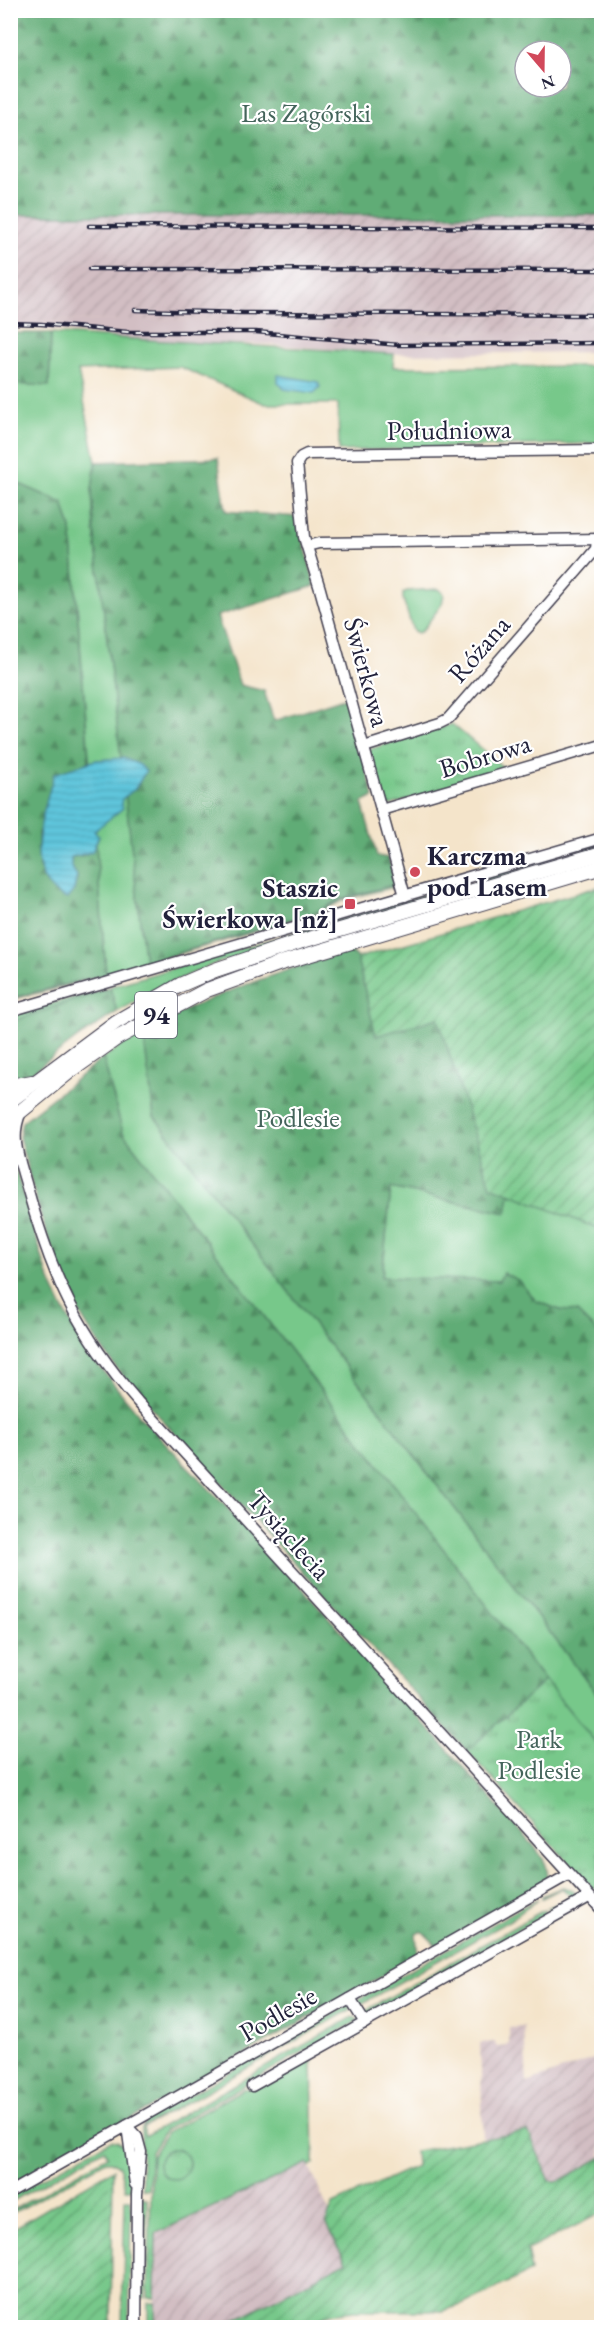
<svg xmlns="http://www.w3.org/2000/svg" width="612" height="2338" font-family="'EB Garamond',serif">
  <defs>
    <pattern id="industrial-furrows" width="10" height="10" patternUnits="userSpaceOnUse" patternTransform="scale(1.5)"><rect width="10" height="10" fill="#d2bec3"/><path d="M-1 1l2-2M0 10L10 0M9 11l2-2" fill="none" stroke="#b4a3a8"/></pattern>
    <pattern id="forest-firs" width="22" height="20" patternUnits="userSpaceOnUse" patternTransform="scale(1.5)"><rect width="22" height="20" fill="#61ac76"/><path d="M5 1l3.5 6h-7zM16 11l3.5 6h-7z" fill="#508c62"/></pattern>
    <pattern id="park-tufts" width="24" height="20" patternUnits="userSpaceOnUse" patternTransform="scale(1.5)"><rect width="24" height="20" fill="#77c88a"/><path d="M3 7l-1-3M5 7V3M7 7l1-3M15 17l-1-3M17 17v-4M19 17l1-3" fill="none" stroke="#61a272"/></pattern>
    <pattern id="garden-furrows" width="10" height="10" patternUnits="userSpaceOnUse" patternTransform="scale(1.5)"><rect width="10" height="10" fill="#77c88a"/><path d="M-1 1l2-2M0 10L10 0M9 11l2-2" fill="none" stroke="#61a272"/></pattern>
    <pattern id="water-rules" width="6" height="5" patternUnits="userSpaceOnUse" patternTransform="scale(1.5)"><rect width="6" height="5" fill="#5ec5db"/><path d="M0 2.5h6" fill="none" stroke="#51a9bd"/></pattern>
  </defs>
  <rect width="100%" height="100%" fill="#fff"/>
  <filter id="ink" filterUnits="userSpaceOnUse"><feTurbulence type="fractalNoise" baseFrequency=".0167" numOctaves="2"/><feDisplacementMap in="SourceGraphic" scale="12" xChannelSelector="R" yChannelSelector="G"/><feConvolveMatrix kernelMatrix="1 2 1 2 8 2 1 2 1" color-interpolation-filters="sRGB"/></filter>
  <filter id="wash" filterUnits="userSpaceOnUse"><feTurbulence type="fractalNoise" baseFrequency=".008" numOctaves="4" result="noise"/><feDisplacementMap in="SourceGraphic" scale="24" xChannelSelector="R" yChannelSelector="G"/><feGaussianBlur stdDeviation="1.35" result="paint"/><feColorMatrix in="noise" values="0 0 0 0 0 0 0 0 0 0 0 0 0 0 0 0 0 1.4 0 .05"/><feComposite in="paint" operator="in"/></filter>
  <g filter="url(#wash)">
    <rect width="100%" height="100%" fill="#f4e4ca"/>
    <g fill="url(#industrial-furrows)">
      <polygon points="10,215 601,215 601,331 395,333 253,319 11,321"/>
      <polygon points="601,1965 601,2015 594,2015 594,1966"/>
      <polygon points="524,2027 527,2083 601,2056 601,2157 559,2181 550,2181 528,2131 483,2138 480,2043 495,2042 496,2046 509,2045 509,2028"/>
      <polygon points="308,2163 330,2214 326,2222 346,2262 221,2327 187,2321 171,2327 155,2328 155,2233"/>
    </g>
    <polygon fill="#d2bec3" points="253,319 395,333 601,331 601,352 394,354 266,344 164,343 31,327 11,328 10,321"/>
    <g fill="#77c88a" stroke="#4c7562" stroke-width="1.5" fill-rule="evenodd">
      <path d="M51,333C165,343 280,346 394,354L393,367L601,366V443L339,451L338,404H265L180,367L78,371L96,462L92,490L94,528L145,962L319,911L340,899L392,885L389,858L395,882L393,883L394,887L343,900L317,914L107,975L11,1000V996C28,999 87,980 106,973L71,529L63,503L17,483L11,461V384L49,385Z"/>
      <polygon points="439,589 444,594 442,604 422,631 418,633 413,631 403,599 403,593 407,591"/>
      <polygon points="601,842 601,848 214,964 163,986 117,1012 110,988 11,1022 10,1017 20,1013 426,894 428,896 489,878 489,875"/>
      <polygon points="505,850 507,856 482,863 481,857"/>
      <polygon points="143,1031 154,1116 601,1699 601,1749 545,1681 123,1133 103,1058"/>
      <polygon points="391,1188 507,1213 510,1193 601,1230 601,1336 577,1312 560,1310 536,1301 518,1280 503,1273 500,1281 382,1278"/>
      <polygon points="563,1887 573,1890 578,1899 573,1899 551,1912 547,1908 572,1897 562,1888 542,1898 542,1896"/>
      <polygon points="537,1899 538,1900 510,1920 359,2005 358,2000"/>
      <polygon points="544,1910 545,1915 365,2016 365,2011"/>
      <polygon points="349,2005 351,2008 350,2010 143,2127 145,2136 353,2017 359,2020 165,2130 151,2152 148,2190 142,2189 141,2128 147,2119"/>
      <path d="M308,2057L312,2060L314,2164L310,2166L308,2163L156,2233L155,2298H148L152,2156L166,2133L243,2089L252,2088ZM171,2149L186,2154L189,2161L188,2169L168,2178C155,2169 157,2155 171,2149Z"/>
      <polygon points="111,2140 117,2141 125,2146 131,2189 125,2189 119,2166 111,2161 106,2161 11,2214 11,2211 108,2156 104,2149 11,2202 10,2196"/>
      <polygon points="142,2197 147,2199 145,2298 140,2298"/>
      <polygon points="125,2199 131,2199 129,2328 122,2327"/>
      <polygon points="148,2303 155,2303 155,2326 148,2327"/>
    </g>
    <g fill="url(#forest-firs)" stroke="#426758" stroke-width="1.5" fill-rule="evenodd">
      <path d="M11,10L601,11V215H11ZM525,51H561V87H525Z"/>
      <polygon points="11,333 51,333 49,386 11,384"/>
      <polygon points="218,458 226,511 298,517 315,586 217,616 240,685 264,691 274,721 347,697 374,797 362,803 377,856 389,858 393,885 340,899 319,911 145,963 94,528 92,490 96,462"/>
      <polygon points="10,461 17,483 63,503 71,529 89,762 76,768 38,833 39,868 74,890 77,876 71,866 71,857 85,855 96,845 106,974 16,997 10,996"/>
      <path d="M351,950L357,958L376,1036L438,1017L491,1186L510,1193L507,1213L391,1188L382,1277L499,1281L503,1273L518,1280L536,1301L560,1310L577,1312L601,1336V1699L154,1116L143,1031C210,995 278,972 351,950Z"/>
      <polygon points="110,988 117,1012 79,1037 26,1077 10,1081 10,1022"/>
      <path d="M103,1058L123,1133L545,1681L467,1751L124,1378C105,1354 86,1328 73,1300C48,1248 34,1193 19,1137L22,1122Z"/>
      <path d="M10,1151L48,1276L65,1313L94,1360L140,1416L288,1572L533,1845C542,1857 550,1865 547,1881L437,1946L422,1931L416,1934L418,1956L10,2187Z"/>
    </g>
    <g fill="url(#park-tufts)" stroke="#4c7562" stroke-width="1.5">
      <polygon points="452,724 504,768 500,772 388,806 384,804 369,753 370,749"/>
      <polygon points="545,1681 601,1749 600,1889 592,1888 467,1751"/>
      <circle cx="174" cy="2164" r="15"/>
    </g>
    <g fill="url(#garden-furrows)" stroke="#4c7562" stroke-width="1.5">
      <polygon points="601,886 602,886 601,1230 491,1186 438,1018 376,1036 357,958"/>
      <polygon points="528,2131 550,2181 559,2181 602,2157 601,2213 527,2250 531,2271 464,2304 443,2311 354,2311 330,2314 303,2327 221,2327 346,2262 326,2222 333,2204 416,2166 415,2151"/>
      <polygon points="113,2169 111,2327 14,2327 11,2230"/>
    </g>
    <g fill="url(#water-rules)" stroke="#40748b" stroke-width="1.5">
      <polygon points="278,375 318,382 320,387 314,393 284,389 278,382"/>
      <path d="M123,758L140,765L146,771L135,789L122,799L121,804L123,808L94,831L99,836L92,852L71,857V866L77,876L74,890L67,899C18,879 44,812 54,774L96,760Z"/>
    </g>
  </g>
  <g filter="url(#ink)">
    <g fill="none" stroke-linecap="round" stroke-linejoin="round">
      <g stroke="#423f50" stroke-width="13">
        <g id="minor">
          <polyline points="307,546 319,543 601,539"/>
          <polyline points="364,747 440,723 448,719 585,562 596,549 597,539"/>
          <polyline points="381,810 602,745"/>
          <polyline points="405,896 320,589 304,537 297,463 301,457 307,454 602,450"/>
          <polyline points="10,1011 602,838"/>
          <path d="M21,1112C9,1138 20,1161 27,1187C52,1277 77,1332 138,1402L602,1910"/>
          <polyline points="350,1999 365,2023"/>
          <polyline points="252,2086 589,1897"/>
          <polyline points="127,2126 137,2137 141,2152 137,2194 136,2328"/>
          <polyline points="127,2126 135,2184"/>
          <polyline points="10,2192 568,1875"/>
        </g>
      </g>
      <g stroke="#423f50" stroke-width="16">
        <g id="major">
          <polyline points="10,1086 32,1082"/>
          <polyline points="10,1101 116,1022 180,985 215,970 299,942 602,853"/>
          <polyline points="10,1120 69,1072 117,1038 207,990 281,963 602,867"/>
        </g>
      </g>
      <use href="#minor" stroke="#fff" stroke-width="10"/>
      <use href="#major" stroke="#fff" stroke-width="14"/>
      <g stroke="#22223b" stroke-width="4.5">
        <g id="rail">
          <polyline points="89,226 602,228"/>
          <polyline points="89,269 602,270"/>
          <polyline points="135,310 243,313 602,315"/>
          <polyline points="10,323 41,324 128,332 256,332 399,345 602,343"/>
        </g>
      </g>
      <use href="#rail" stroke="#fff" stroke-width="2" stroke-dasharray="7" stroke-linecap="butt"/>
    </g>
  </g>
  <g fill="#d1495b" stroke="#fff" stroke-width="2">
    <circle cx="415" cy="872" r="6"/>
    <rect x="344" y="898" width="12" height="12" rx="3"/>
  </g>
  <g text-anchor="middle" stroke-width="4.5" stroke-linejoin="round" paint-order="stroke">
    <rect fill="#fff" stroke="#646476" stroke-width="1.5" x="135" y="992" width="42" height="46" rx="4.5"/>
    <g font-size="26" font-weight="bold" fill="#22223b">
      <text x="156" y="1024">94</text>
    </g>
    <g font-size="27" fill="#44645b" stroke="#fff">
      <text x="306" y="122">Las Zagórski</text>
      <text x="298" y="1127">Podlesie</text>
      <text x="539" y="1748">Park<tspan x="539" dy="31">Podlesie</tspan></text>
    </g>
    <g font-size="27" fill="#22223b" stroke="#fff">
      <text transform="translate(449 430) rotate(-1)" y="9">Południowa</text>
      <text transform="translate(479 649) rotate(-49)" y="9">Różana</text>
      <text transform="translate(367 672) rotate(75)" y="9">Świerkowa</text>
      <text transform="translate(485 756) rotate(-17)" y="9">Bobrowa</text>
      <text transform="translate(289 1535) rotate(48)" y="9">Tysiąclecia</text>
      <text transform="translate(278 2014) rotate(-30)" y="9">Podlesie</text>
    </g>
    <g font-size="27" font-weight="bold" fill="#22223b" stroke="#fff" text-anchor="start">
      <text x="427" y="865">Karczma<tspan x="427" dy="31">pod Lasem</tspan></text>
      <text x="338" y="897" text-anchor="end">Staszic<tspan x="338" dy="31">Świerkowa [nż]</tspan></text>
    </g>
  </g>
  <rect width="612" height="2338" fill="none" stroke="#fff" stroke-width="36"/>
  <g transform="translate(543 69) rotate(160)"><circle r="28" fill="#ffffff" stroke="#a7a7b1" stroke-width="1.5"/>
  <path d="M0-4.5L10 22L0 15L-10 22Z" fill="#d1495b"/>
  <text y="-9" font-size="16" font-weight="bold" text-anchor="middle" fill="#22223b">N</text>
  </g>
</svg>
